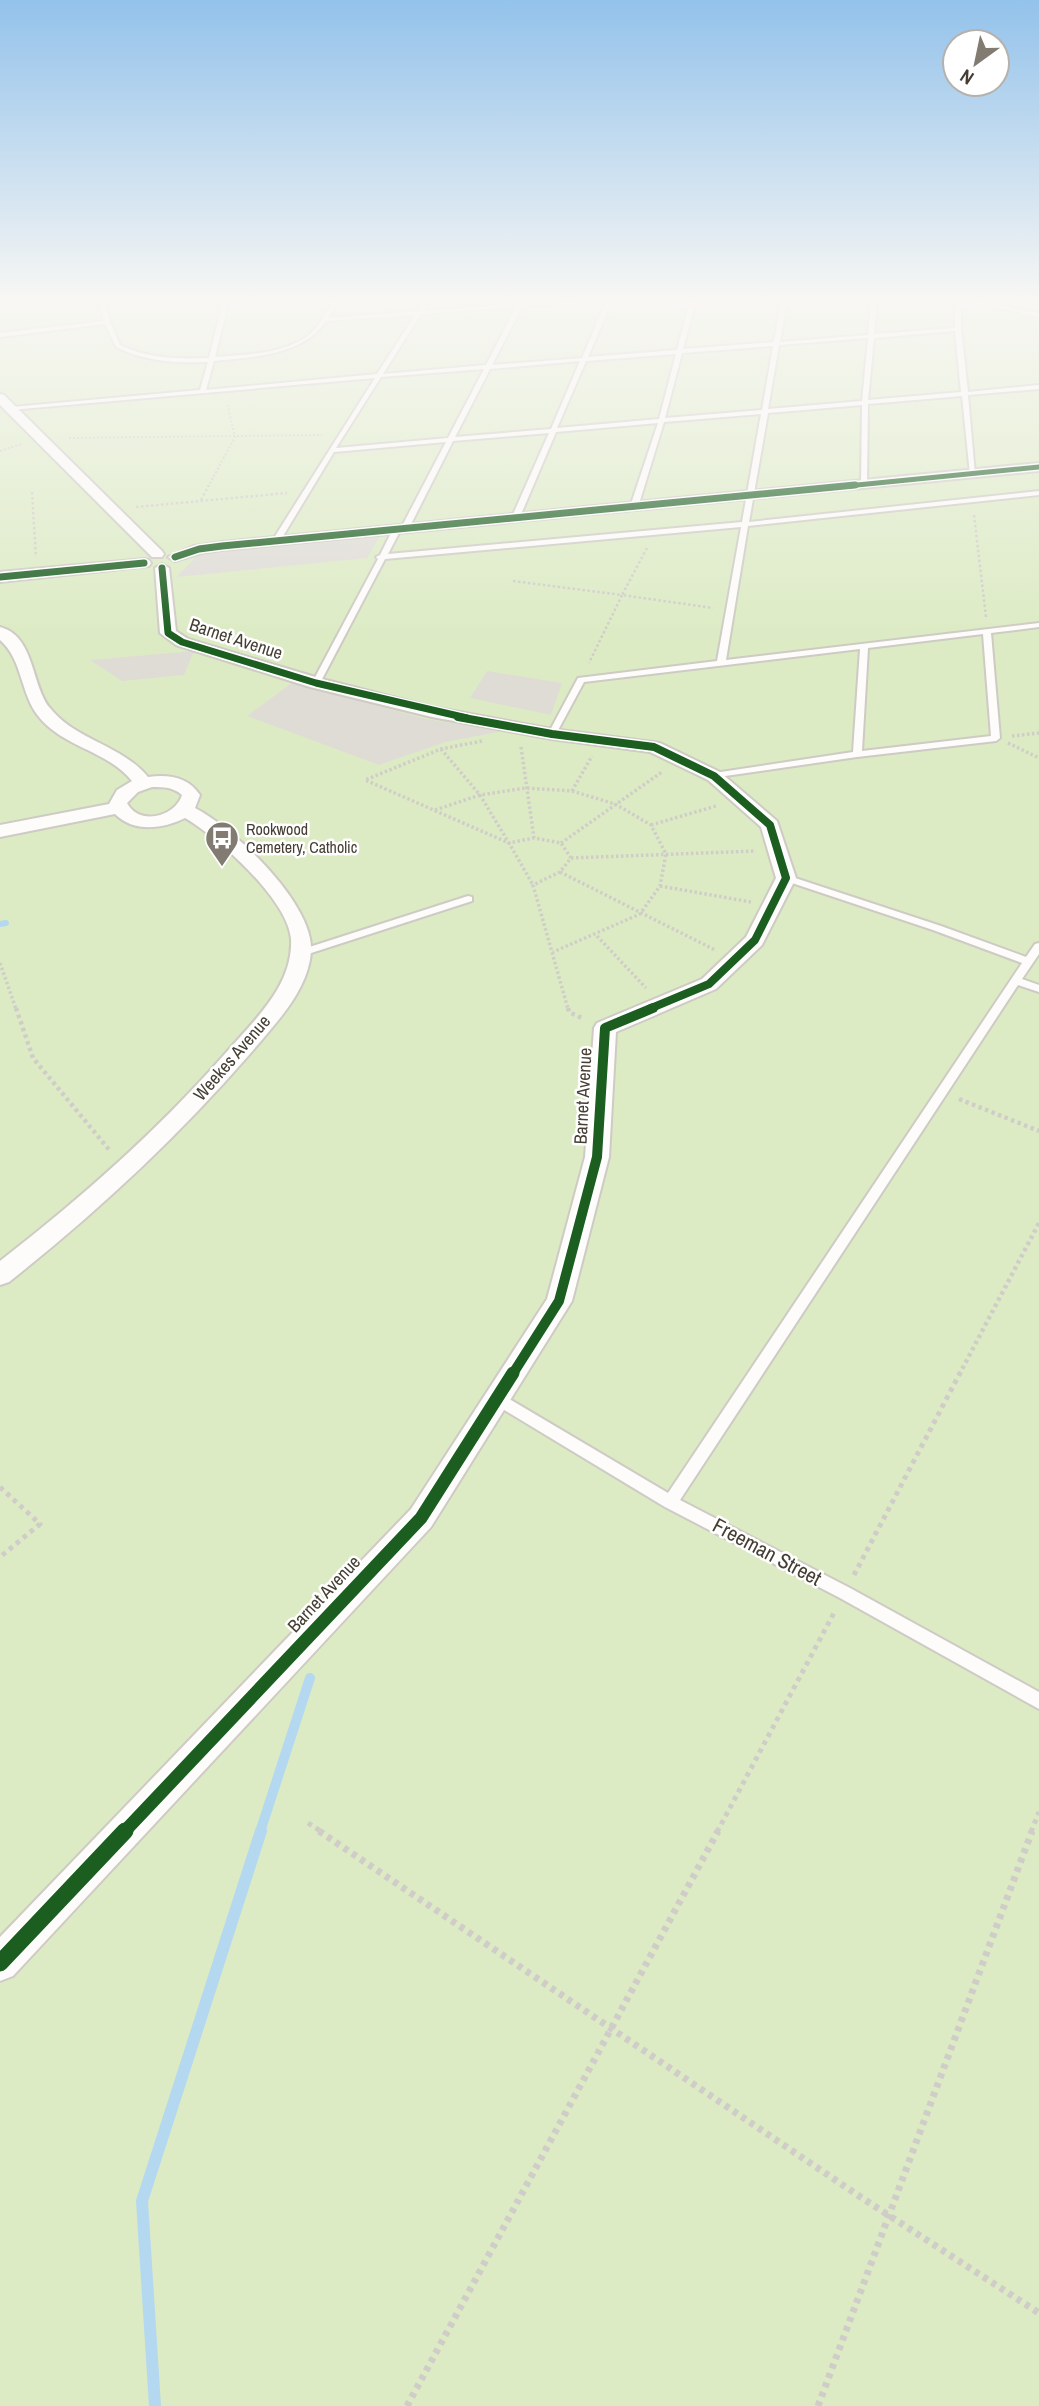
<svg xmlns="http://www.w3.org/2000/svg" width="1039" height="2406" font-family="'Archivo Narrow',sans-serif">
  <rect width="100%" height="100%" fill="#f0ede6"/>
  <rect fill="#dcebc4" x="0" y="301" width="1039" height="2105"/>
  <g fill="#dfdcd6">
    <polygon points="379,537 367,558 176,577 199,554"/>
    <polygon points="194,651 184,675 122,681 90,660"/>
    <polygon points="487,671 562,683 551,715 470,698"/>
    <polygon points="293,682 426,719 503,731 445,742 379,765 247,716"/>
  </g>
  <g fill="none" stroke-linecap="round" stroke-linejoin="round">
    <polyline stroke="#b4d8f0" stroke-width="6" points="0,924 6,923"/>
    <polyline stroke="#b4d8f0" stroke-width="10" points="260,1832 310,1678"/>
    <polyline stroke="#b4d8f0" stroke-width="12" points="155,2406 142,2201 261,1831"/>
    <g stroke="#cecac4" stroke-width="4">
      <g id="service">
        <path d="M99,301H105L110,322L120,345C149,359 177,359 209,358L223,301H229L215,357C244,355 285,354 309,335C320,326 325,313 333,301H339L328,318L418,311L424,301H430L423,311L518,304L519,301H525L523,304L584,301L581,303L522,307L492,365L582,358L606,301H612L588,357L677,350L690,301H696L683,349L774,342L781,301H787L780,342L868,335L871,301H877L874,334L955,328V301H961V329L968,392L1039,385V389L968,395L975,475L970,474L962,396L868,404L867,484L864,486L861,484L862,405L768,413L749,522L1039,491V495L748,526L726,660L1039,623V627L991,633L1000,738L996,741L857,757L711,778V774L714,773L853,752L860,649L584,682L556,734L549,736L548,734L578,678L717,661L741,527L385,559L320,683L313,685L312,683L378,559L376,557L380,555L393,529L400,531L388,554L742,522L761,414L664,422L638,507L634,509L630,507L658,423L556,432L519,519L515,521L511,519L549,433L453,441L408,530L404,532L400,530L446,442L334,452L280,541L276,543L272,541L375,378L10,410L12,407L200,390L208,362C175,363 146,362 116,347L105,324L0,337V333L104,321ZM516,307L486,365L383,374L421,314ZM415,315L377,374L206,390L214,361C252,357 302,356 326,321ZM955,331L961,392L868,400L874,338ZM868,338L862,401L768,409L779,345ZM773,346L762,410L665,418L682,353ZM676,354L659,419L557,428L586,361ZM580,361L551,429L455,437L490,369ZM484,369L448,438L336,448L381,377ZM983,634L991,736L862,751L868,648Z"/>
        <polygon points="963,301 973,301 1039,313 1039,317"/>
        <polygon points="786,875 941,926 1026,957 1035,944 1039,943 1039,954 1022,979 1039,985 1039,992 1018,985 680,1500 850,1588 1039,1692 1039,1709 840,1598 665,1507 491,1402 489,1398 491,1394 496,1392 501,1394 668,1493 1022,963 933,930 783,880 781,878"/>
        <polygon points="468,896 472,897 472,901 305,955 297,955 296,953 297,951"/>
      </g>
    </g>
    <g stroke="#cecac4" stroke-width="4">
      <g id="minor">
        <polygon points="0,394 4,395 162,551 164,554 162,557 152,557 0,405"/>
        <polygon points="1039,463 1039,471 222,550 201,553 175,561 168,557 194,546 222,542"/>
        <polygon points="144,559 149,560 151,563 149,566 0,582 0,572"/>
        <polygon points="162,564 169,568 176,631 188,639 322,679 432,707 552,729 660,743 720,772 777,821 796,878 762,945 716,989 616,1032 609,1157 572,1301 431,1527 13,1976 0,1981 0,1937 411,1509 547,1299 585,1157 594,1028 597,1023 702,979 746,937 776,878 761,827 708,780 650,752 552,739 432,717 310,687 176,645 160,633 155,568"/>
        <path d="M0,627C35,636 31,685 50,708C75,740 122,745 148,777C169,774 188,777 200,795L195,808C234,828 315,905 311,952C308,992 273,1026 249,1055C176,1139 96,1213 9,1282L0,1285V1261C80,1199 156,1132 223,1056C241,1035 263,1014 277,990C286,975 292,957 291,939C288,900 218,837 185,818C163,829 134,833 115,814L0,837V825L109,804L117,790L132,781C108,751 63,747 39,717C20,694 23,660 0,640ZM152,787C164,787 173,787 182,795C175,817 139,826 127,803L138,792Z"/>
      </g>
    </g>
    <g stroke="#d0cdc9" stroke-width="2" stroke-dasharray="2 2" stroke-linecap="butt">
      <polyline points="69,438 322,435"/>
      <polyline points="0,451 22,444"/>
      <polyline points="208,487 235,437 227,403"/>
    </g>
    <g stroke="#d0cdc9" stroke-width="2.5" stroke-dasharray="2.5 2.5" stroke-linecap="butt">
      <polyline points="32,492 36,557"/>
      <polyline points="201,500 209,485"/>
      <polyline points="136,507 287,493"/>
      <polyline points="974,515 986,617"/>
      <polyline points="647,548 622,595 713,608"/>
      <polyline points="513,581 622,595 589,663"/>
    </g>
    <g stroke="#d0cdc9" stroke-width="3.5" stroke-dasharray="2.5 2.5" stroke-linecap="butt">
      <polyline points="1012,736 1039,733"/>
      <polyline points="482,741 441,749 365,780 509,843 533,885"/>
      <polyline points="1008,743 1039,758"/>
      <polyline points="521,747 534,838"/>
      <polyline points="441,749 480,795 509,843 534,838 561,843 571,858 560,872 533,885 568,1009"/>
      <polyline points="572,791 592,756"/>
      <polyline points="435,810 480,795 526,788 572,791 615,804 651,825 666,854 660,886 640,914 553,952"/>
      <polyline points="651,825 716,806"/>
      <polyline points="561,843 662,772"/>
      <polyline points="571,858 756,851"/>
      <polyline points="560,872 715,950"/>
      <polyline points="660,886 751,902"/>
      <polyline points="597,936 646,988"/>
      <polyline points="0,963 16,1009"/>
    </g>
    <g stroke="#d0cdc9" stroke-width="4.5" stroke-dasharray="3.5 3.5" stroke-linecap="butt">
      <polyline points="16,1008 33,1058 111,1152"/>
      <polyline points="568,1008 569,1012 584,1019"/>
      <polyline points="959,1099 1039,1131"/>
      <polyline points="959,1375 1039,1223"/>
    </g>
    <g stroke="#d0cdc9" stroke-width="5" stroke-dasharray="4.5 4.5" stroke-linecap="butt">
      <polyline points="0,1487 40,1524 0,1557"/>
      <polyline points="854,1575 960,1373"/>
      <polyline points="308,1823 322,1832"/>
      <polyline points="717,1832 835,1611"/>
      <polyline points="1031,1832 1039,1812"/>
    </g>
    <g stroke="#d0cdc9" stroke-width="7" stroke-dasharray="5 5" stroke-linecap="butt">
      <polyline points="319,1831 862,2198 1039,2313"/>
      <polyline points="407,2406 718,1831"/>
      <polyline points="818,2406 1032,1831"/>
    </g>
    <use href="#service" fill="#fdfcfb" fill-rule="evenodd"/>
    <use href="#minor" fill="#fdfcfb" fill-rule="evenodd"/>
    <g stroke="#fff" stroke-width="7">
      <polyline id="cycleway-far5" points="837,487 1039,467"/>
    </g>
    <g stroke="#fff" stroke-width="10">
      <g id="cycleway-far4">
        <polyline points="175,557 199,549 222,546 855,485"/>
        <polyline points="162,568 168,633 182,642 316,683 467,718"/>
        <polyline points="0,577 144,563"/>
      </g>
    </g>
    <g stroke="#fff" stroke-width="11">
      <polyline id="cycleway-far3" points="458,717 552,734 654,747 714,776 770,825 786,878 755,940 709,984 649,1009"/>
    </g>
    <g stroke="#fff" stroke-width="15">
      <polyline id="cycleway-far2" points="512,1375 559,1301 597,1157 605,1028 653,1008"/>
    </g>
    <g stroke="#fff" stroke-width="18">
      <polyline id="cycleway-far1" points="124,1832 421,1518 513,1373"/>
    </g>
    <g stroke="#fff" stroke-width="21">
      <polyline id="cycleway" points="0,1963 125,1831"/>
    </g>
    <use href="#cycleway-far5" stroke="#1b5e20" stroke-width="5"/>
    <use href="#cycleway-far4" stroke="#1b5e20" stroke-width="7"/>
    <use href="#cycleway-far3" stroke="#1b5e20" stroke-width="8"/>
    <use href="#cycleway-far2" stroke="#1b5e20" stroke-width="10"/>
    <use href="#cycleway-far1" stroke="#1b5e20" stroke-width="13"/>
    <use href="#cycleway" stroke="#1b5e20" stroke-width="17"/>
  </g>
  <linearGradient id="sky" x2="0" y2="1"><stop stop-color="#93c2eb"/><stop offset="0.47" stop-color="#f8f7f4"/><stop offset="1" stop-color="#f8f7f4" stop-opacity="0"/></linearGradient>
  <rect width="1039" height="638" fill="url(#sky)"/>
  <defs>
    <g id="bus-pin" transform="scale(1.75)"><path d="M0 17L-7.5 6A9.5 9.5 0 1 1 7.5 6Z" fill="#817b72" stroke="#fff"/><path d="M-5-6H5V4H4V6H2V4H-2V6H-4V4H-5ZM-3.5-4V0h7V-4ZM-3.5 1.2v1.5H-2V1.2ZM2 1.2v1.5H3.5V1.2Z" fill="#fff"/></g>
  </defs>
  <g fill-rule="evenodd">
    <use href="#bus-pin" x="222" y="838"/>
  </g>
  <g text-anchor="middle" stroke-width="5" stroke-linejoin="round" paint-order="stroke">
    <g font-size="16" fill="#453e33" stroke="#fff" text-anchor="start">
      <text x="246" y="835">Rookwood<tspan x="246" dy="18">Cemetery, Catholic</tspan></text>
    </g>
    <g font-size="18" fill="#453e33" stroke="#fff">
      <text transform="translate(236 639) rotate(18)" y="6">Barnet Avenue</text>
      <text transform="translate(232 1058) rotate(-49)" y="6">Weekes Avenue</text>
      <text transform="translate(583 1096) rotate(-87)" y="6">Barnet Avenue</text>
      <text transform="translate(324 1594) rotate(-47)" y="6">Barnet Avenue</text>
    </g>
    <g font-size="21" fill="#453e33" stroke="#fff">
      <text transform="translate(767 1552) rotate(28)" y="7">Freeman Street</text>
    </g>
  </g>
  <g transform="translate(976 63) rotate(213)"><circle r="33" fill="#ffffff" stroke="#b5b2ad" stroke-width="2"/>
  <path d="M0-5L12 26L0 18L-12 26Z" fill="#817b72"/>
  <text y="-10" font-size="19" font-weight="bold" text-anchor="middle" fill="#453e33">N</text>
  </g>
</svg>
